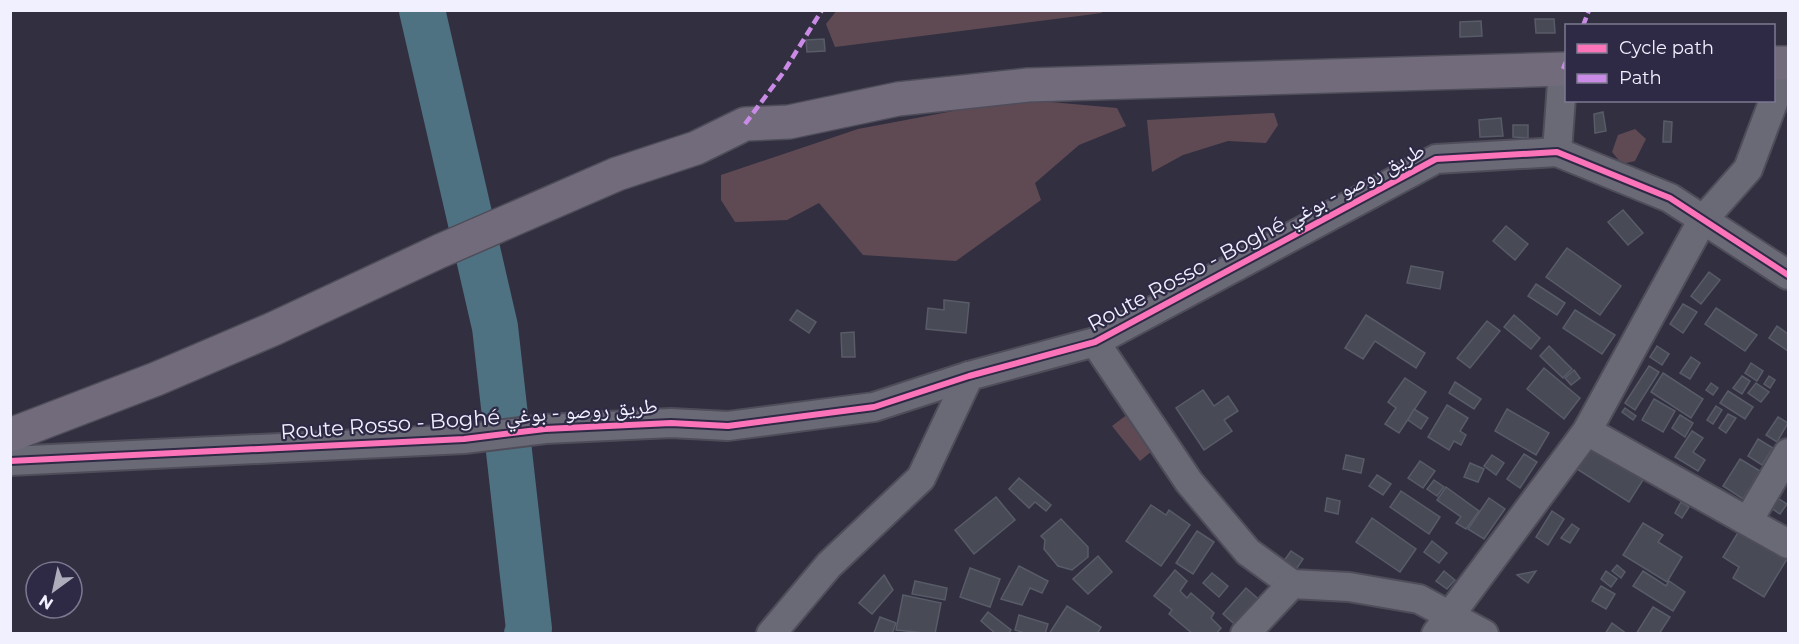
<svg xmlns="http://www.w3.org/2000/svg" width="1799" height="644" font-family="Montserrat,'Noto Naskh Arabic',sans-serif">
  <rect width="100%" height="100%" fill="#323040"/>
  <g fill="#5f4a54">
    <polygon points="837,10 1100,10 1102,13 835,47 826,24"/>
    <polygon points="1017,99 1117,108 1126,126 1079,145 1035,183 1041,200 956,261 863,255 819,203 787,220 735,222 721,200 721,175 858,129"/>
    <polygon points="1274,113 1278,125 1266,143 1228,141 1183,155 1152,172 1147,120"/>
    <polygon points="1635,129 1646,139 1635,161 1622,164 1612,152 1618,135"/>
    <polygon points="1132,411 1159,445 1140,461 1112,426"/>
  </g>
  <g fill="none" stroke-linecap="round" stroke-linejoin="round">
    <polyline stroke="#4f7282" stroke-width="46" points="422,10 495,327 529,629 527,634"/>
  </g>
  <g fill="#484a56" stroke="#585b68" stroke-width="1.5">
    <polygon points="1535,19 1554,19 1555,33 1536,33"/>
    <polygon points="1481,21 1482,36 1460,37 1460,22"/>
    <polygon points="824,39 825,51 807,52 806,40"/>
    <polygon points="1603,112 1606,131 1595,133 1594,114"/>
    <polygon points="1501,118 1503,136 1480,137 1479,120"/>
    <polygon points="1664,121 1672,122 1671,142 1663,142"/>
    <polygon points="1513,125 1528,125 1528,138 1513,137"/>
    <polygon points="1623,210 1643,233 1628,245 1608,222"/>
    <polygon points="1506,226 1528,244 1515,260 1493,241"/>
    <polygon points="1567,248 1621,286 1600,315 1546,277"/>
    <polygon points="1411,266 1443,272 1440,289 1407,283"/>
    <polygon points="1709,272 1720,280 1701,304 1691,296"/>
    <polygon points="1158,282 1167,288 1159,299 1151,293"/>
    <polygon points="1536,284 1565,303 1557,315 1528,296"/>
    <polygon points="944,300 969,303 966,333 926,329 928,308 944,310"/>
    <polygon points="1683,304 1697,312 1683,333 1670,324"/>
    <polygon points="1716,308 1757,335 1745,351 1705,324"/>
    <polygon points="797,310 816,322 809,333 790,320"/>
    <polygon points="1575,310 1615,335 1602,354 1563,328"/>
    <polygon points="1366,315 1425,353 1416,368 1375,341 1363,359 1345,348"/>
    <polygon points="1514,315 1540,338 1531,349 1504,327"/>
    <polygon points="1487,321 1500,331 1470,368 1457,358"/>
    <polygon points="1777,326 1788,334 1788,351 1769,338"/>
    <polygon points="854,332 855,357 842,357 841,333"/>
    <polygon points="1549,346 1572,369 1563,378 1540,356"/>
    <polygon points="1657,346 1669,354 1662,365 1650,357"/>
    <polygon points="1691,357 1700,363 1690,379 1680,373"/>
    <polygon points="1751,363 1763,371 1757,381 1745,373"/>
    <polygon points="1649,366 1659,372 1635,410 1625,403"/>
    <polygon points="1544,368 1580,398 1564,419 1527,389"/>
    <polygon points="1574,370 1580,378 1571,385 1565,378"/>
    <polygon points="1663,373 1703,399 1691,418 1651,392"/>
    <polygon points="1742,376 1750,381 1742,394 1733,388"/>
    <polygon points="1769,376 1775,380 1770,388 1764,384"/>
    <polygon points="1405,378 1426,392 1399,433 1385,424 1396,408 1388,402"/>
    <polygon points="1455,382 1481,399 1474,409 1449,393"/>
    <polygon points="1711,383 1718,388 1713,395 1706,390"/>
    <polygon points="1756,383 1769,392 1761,402 1748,393"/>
    <polygon points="1203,390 1214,406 1228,396 1238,411 1224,420 1232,431 1204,450 1176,408"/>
    <polygon points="1728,391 1753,407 1745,419 1720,403"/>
    <polygon points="1654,399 1675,411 1663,432 1642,420"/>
    <polygon points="1447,405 1468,418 1460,431 1466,435 1461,445 1454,441 1449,450 1428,437"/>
    <polygon points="1716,406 1722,410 1713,424 1707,420"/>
    <polygon points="1625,408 1636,416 1633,420 1622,412"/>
    <polygon points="1414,409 1428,418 1421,429 1408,420"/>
    <polygon points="1507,409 1549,433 1536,455 1495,431"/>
    <polygon points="1728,414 1736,418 1726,433 1719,428"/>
    <polygon points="1680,415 1693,423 1685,437 1672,428"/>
    <polygon points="1778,417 1788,423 1777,442 1766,435"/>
    <polygon points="1692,431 1703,438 1693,452 1705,460 1698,471 1675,457"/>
    <polygon points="1758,439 1773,448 1762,465 1748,456"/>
    <polygon points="1591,447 1643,480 1629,502 1577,469"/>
    <polygon points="1524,454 1537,462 1520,488 1507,479"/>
    <polygon points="1346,455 1364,459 1361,473 1343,469"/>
    <polygon points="1492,455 1504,463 1496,475 1484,466"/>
    <polygon points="1740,459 1760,471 1743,499 1723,486"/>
    <polygon points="1420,461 1435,471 1423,488 1408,478"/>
    <polygon points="1470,463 1484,469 1478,482 1464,477"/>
    <polygon points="1377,475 1391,484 1383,495 1369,486"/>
    <polygon points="1019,478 1051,505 1046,511 1035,502 1029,508 1009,489"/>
    <polygon points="1434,480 1444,487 1437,496 1427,489"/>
    <polygon points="1446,487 1479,511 1466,529 1456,523 1461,517 1437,500"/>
    <polygon points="1401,491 1440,517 1429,534 1390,507"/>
    <polygon points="1774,496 1787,504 1780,514 1768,506"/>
    <polygon points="996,497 1015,520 974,554 955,530"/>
    <polygon points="1327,498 1340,501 1338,514 1325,511"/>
    <polygon points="1489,498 1505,509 1484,539 1468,529"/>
    <polygon points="1681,502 1689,507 1682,518 1675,513"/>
    <polygon points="1151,505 1166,515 1169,510 1190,525 1161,566 1126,541"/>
    <polygon points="1552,511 1564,519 1548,545 1536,537"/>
    <polygon points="1372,518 1416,549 1400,572 1356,542"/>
    <polygon points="1061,519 1088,547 1088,557 1072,570 1058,566 1044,549 1045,540 1041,536"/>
    <polygon points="1643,523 1663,535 1658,542 1682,557 1667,582 1623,555"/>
    <polygon points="1572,524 1579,529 1570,543 1561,538"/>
    <polygon points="1197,531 1214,542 1193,574 1176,563"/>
    <polygon points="1739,531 1787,559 1764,597 1733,578 1739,567 1723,557"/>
    <polygon points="1432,541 1447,553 1439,563 1424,552"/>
    <polygon points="1291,551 1303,559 1295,571 1283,562"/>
    <polygon points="1098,556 1112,572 1088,594 1073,579"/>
    <polygon points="1617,565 1625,572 1621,578 1612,571"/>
    <polygon points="1019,566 1048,581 1042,593 1030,588 1022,605 1001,599"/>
    <polygon points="970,568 1000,579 990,607 960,597"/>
    <polygon points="1175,570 1187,581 1180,591 1187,598 1191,593 1214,613 1211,618 1221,628 1216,634 1193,634 1169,614 1172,610 1154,596"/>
    <polygon points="1444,571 1455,580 1447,589 1436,581"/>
    <polygon points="1536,571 1528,583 1517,575"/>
    <polygon points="1606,571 1617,579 1611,587 1601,579"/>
    <polygon points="1643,571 1666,586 1669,581 1685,592 1673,611 1633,586"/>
    <polygon points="1212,573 1228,586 1219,597 1203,583"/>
    <polygon points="884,575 893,590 872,614 859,603"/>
    <polygon points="915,581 947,588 945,600 912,594"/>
    <polygon points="1601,586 1615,594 1606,609 1592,601"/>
    <polygon points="1246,588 1264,604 1241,630 1223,614"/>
    <polygon points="903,595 941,603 935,634 896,630"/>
    <polygon points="1067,606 1101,627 1097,634 1049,634"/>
    <polygon points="1653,607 1670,617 1659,634 1636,634"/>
    <polygon points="988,612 1011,630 1008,634 996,634 981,621"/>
    <polygon points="1019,615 1048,624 1045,634 1028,634 1015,630"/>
    <polygon points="880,617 896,623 892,634 874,633"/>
    <polygon points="1612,623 1627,634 1605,634"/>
  </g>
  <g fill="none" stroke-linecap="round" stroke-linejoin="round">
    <g stroke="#4f4d5a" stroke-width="32">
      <g id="minor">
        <polyline points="1557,152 1563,69"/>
        <polyline points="1095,342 1189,482 1248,552 1292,584 1349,587 1419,599 1484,634"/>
        <polyline points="1587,431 1788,544"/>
        <polyline points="10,461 464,439 545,429 671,423 728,426 874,407 969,376 1095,342 1436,159 1557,152 1670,198 1788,275"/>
        <polyline points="1748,521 1788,453"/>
        <polyline points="771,634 829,565 921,478 969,376"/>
        <polyline points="1245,634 1292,584"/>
        <polyline points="1436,634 1587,431 1702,221 1748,169 1788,63"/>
      </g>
    </g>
    <g stroke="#4f4d5a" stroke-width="36">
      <g id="highway">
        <polyline points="1774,63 1788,63"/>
        <polyline points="10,435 156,379 273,329 440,251 617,174 696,148 745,124 789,122 898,99 1028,85 1566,69"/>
      </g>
    </g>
    <use href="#minor" stroke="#6a6976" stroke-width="28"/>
    <use href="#highway" stroke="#726b7c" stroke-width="33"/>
    <g stroke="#ca8be6" stroke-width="4.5" stroke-dasharray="9 4.5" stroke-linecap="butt">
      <polyline points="1583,26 1589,10"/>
      <polyline points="1563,69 1566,62"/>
      <polyline points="745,124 783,73 822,10"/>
    </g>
    <g stroke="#2e2a46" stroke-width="10">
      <polyline id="cycleway" points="10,461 464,439 545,429 671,423 728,426 874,407 969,376 1095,342 1436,159 1557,152 1670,198 1788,275"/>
    </g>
    <use href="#cycleway" stroke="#fb73b8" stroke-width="6"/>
  </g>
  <g text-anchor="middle" stroke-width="4.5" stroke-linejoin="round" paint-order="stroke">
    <g font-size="21" fill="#f1f0ff" stroke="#2e2a46">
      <text transform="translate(1256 237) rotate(-28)" y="7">Route Rosso - Boghé طريق روصو - بوغي</text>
      <text transform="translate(469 419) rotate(-4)" y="7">Route Rosso - Boghé طريق روصو - بوغي</text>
    </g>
  </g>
  <rect width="1799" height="644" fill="none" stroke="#f1f0ff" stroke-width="24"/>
  <rect x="1565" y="24" width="210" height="78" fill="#2e2a46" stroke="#7c7990" stroke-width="1.5"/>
  <rect x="1577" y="44" width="30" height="9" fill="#fb73b8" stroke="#7c7990" stroke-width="1.5"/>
  <text x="1619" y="54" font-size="18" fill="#f1f0ff">Cycle path</text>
  <rect x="1577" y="74" width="30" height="9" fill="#ca8be6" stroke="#7c7990" stroke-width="1.5"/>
  <text x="1619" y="84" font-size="18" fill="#f1f0ff">Path</text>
  <g transform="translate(54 590) rotate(213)"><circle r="28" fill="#2e2a46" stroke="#7c7990" stroke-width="1.5"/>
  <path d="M0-4.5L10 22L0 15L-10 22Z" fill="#aeadbc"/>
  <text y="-9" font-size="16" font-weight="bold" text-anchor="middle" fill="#f1f0ff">N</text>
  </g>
</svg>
